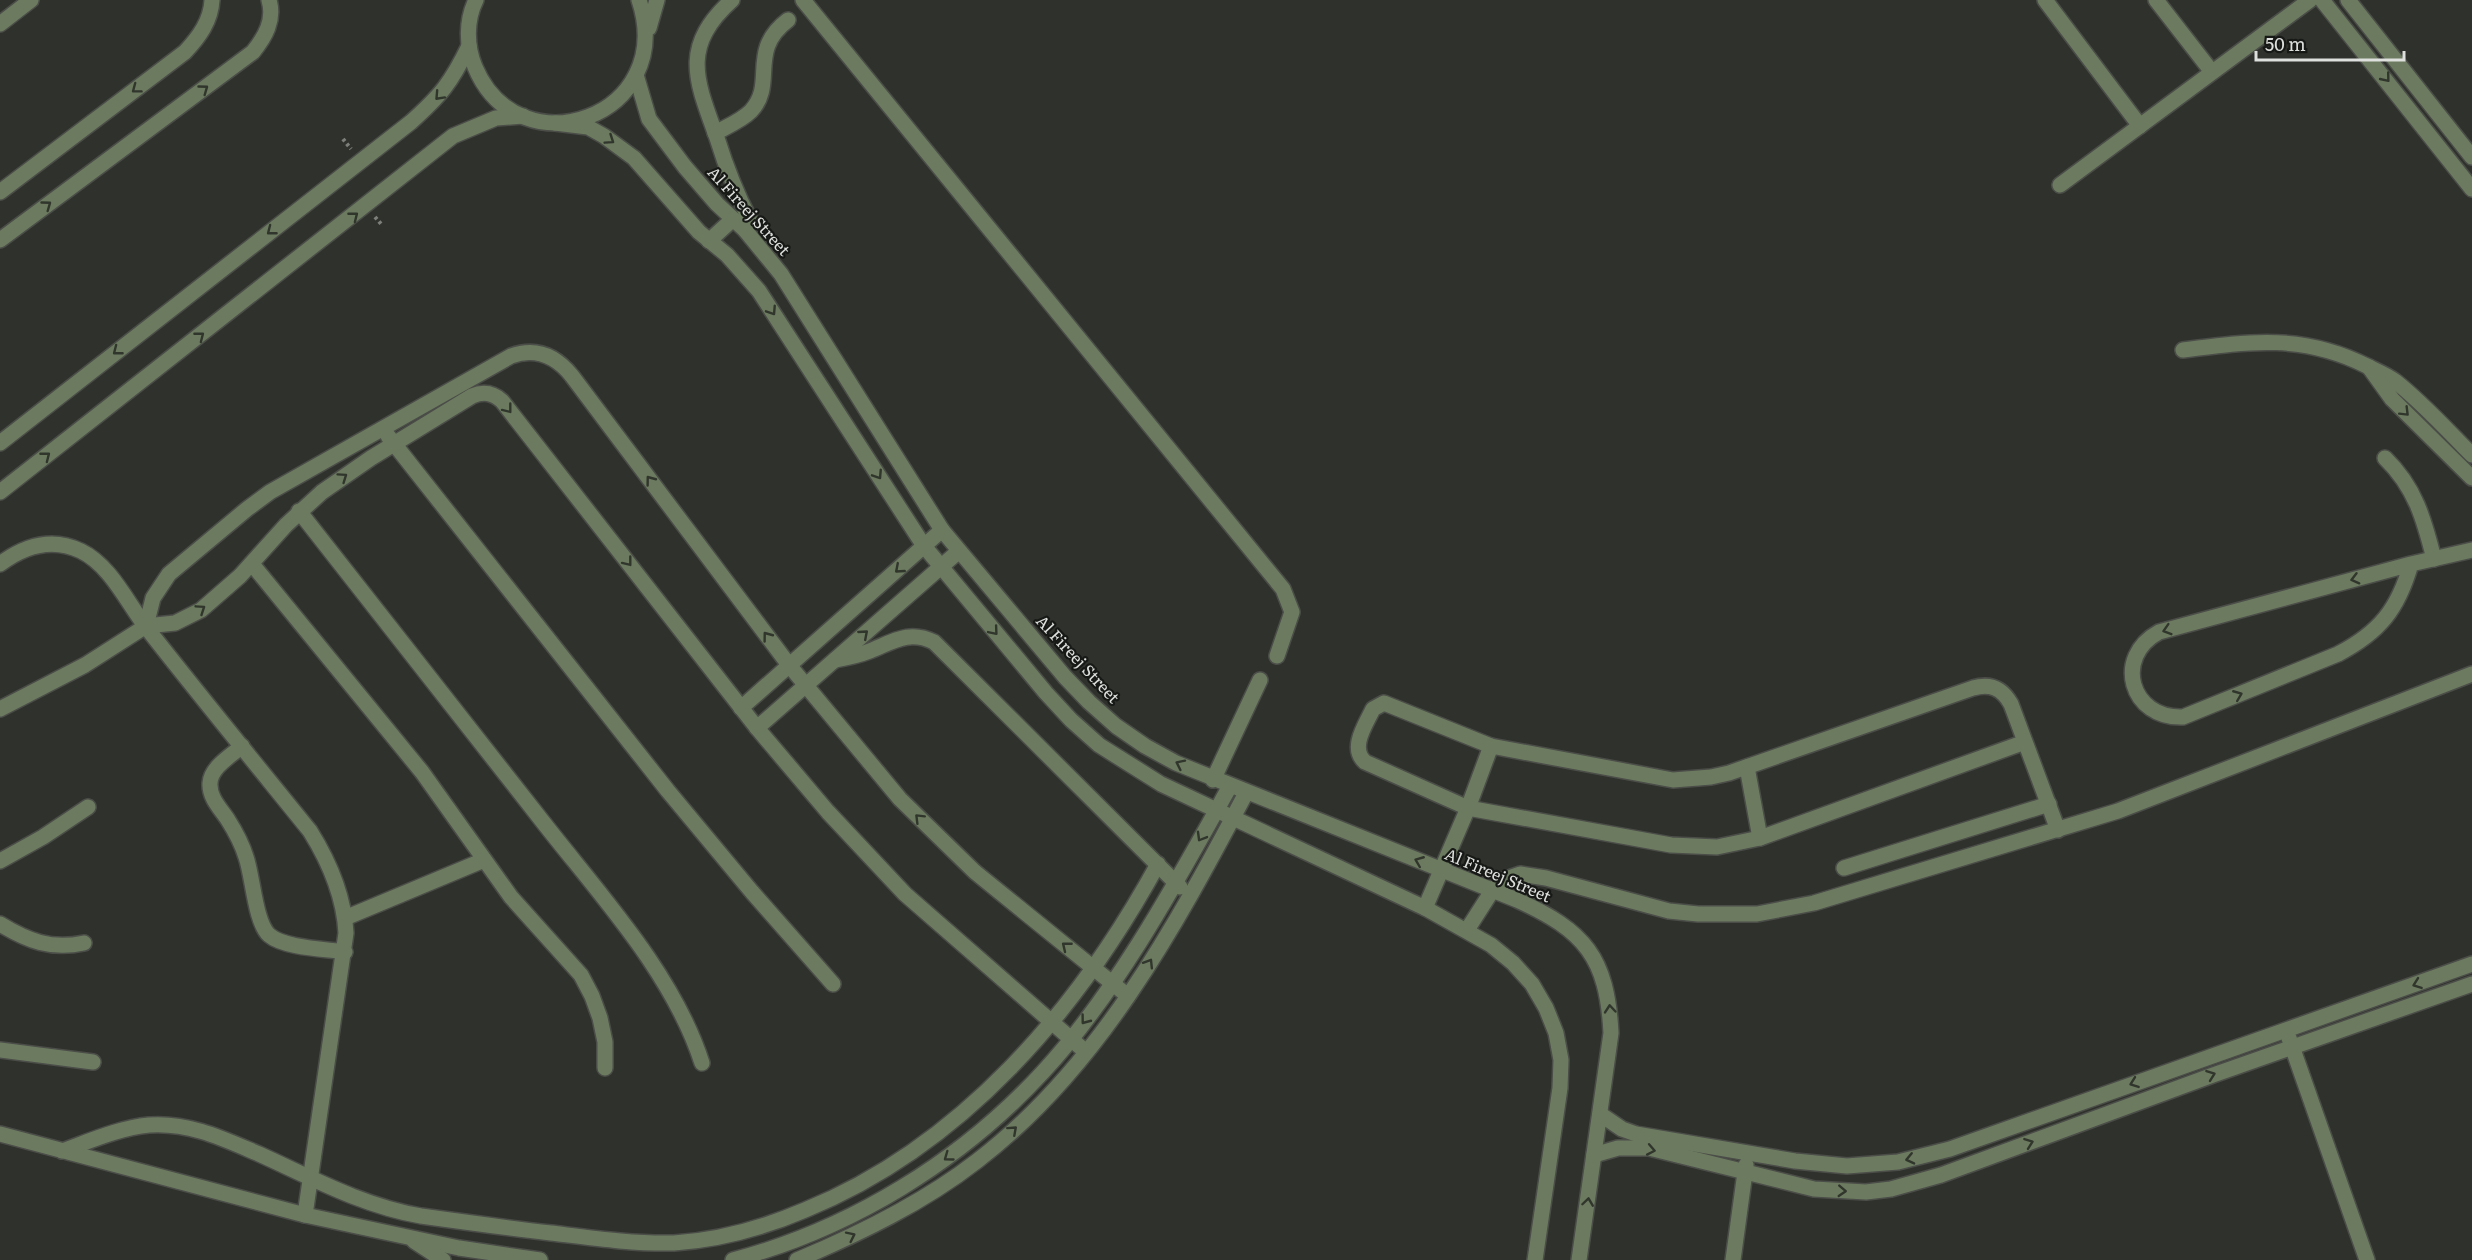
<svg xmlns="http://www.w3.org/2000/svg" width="2472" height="1260" font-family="Literata,serif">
  <rect width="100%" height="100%" fill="#2f312c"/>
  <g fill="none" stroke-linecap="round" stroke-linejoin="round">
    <g stroke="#4b4d48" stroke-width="18">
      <g id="minor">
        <path d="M476,0C466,20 466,46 475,67C519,172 678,117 639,0"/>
        <path d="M732,0C680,47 696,80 717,138C726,167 736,193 750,220L745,230"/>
        <polyline points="803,0 1283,589 1292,612 1277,656"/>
        <polyline points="2045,0 2140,126"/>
        <polyline points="2156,0 2212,72"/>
        <polyline points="2322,0 2472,189"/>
        <polyline points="2348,0 2472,157"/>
        <polyline points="0,24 31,0"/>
        <polyline points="649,28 657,0"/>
        <path d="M636,75L649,119L685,167L717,204L745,230L781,274L942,530L1065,677L1089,702L1116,726L1145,746L1176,763L1517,900C1585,931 1607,957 1611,1033L1579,1260"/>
        <polyline points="555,123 588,127 604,136 634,158 699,232 727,255 759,291 924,546 1046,693 1071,720 1099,745 1161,784 1425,908 1491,945 1513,963 1532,984 1546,1008 1556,1033 1561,1060 1560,1088 1535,1260"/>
        <path d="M715,133C726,127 741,121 751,111C777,83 747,51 788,20"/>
        <polyline points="2060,185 2310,0"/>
        <path d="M0,192L185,52C199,37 211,21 212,0"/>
        <path d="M0,240L253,52C265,37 275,20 269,0"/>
        <polyline points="709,241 733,219"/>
        <path d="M2183,350C2251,341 2304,334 2367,366C2377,371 2387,375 2395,381C2423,403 2447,430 2472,455"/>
        <polyline points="2369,367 2392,399 2472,478"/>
        <polyline points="388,436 668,791 752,892 833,984"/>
        <path d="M0,443L411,122C441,95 451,83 469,46"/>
        <path d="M2385,458C2415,487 2424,519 2434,559"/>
        <polyline points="0,492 453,136 496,118 523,116"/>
        <path d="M299,511C380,615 462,718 543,822C600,895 673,973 702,1063"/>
        <path d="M0,564C24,546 52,537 81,551C110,565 127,602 146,627C200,696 255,763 310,831C330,863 344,896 346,933L305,1215"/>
        <polyline points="252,564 422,772 511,897 581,975 592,996 600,1018 605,1042 605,1068"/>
        <path d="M2411,564C2398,609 2380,632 2338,654L2183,717C2130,719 2113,657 2159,632L2411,564L2472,550"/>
        <path d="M146,626L153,598L169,574L247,509L270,492L511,356C536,347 556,356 572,376L789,665L900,799L975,872L1128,996"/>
        <path d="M835,660C846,658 857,656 867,652C891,643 908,629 934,642L1180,887"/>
        <polyline points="741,708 942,530"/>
        <path d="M0,709L85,665L146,626L175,623L201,610L240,576L286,525L322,492L371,458L472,396C484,391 493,393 502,401L757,728L828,812L905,894L1086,1052"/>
        <polyline points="757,728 959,551"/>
        <path d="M2025,742L1760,838L1717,847L1671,845L1468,808L1365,762C1349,748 1366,724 1373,709L1384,703L1491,746L1673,780L1711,777L1729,773L1973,688C1990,683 2002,688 2011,704L2058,830"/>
        <path d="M242,746C231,756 211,767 210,783C209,798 221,809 228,820C235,831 242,844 246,857C253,877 255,922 269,935C284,948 325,949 345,952"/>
        <polyline points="1747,767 1760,838"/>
        <polyline points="1213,780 1260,680"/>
        <polyline points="0,861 43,837 88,807"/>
        <polyline points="1844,868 2049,804"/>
        <polyline points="1425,908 1468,808 1491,746"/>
        <polyline points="345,918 484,860"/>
        <path d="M0,924C28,941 51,950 84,943"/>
        <polyline points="1467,930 1492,891 1503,880 1520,874 1546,878 1669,911 1698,914 1757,914 1814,903 2118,811 2472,674"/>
        <polyline points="2289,1038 2367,1260"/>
        <polyline points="0,1050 93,1062"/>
        <polyline points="1600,1114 1622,1129 1636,1134 1795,1161 1847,1166 1898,1162 1950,1149 2472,964"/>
        <polyline points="0,1134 305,1215 459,1248 540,1260"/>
        <path d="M62,1151C90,1141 119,1128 149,1125C189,1122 224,1139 259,1154C312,1178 363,1206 421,1216C464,1222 508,1228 551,1233C592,1238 633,1244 674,1243C719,1240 763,1228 805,1210C962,1146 1078,1010 1158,864"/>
        <polyline points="1594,1155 1618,1148 1649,1148 1814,1189 1866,1192 1891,1189 1941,1175 2213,1075 2472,984"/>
        <polyline points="414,1241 443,1260"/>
        <path d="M733,1260C851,1229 961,1161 1043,1072C1117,992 1177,881 1230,786"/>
        <path d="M797,1260C859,1234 923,1203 977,1161C1099,1068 1175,927 1246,793"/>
        <polyline points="1733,1260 1746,1165"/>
      </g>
    </g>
    <g stroke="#7d7f7b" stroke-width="4" stroke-dasharray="3 3" stroke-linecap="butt">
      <polyline points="343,139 351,149"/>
      <polyline points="375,217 382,225"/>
    </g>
    <use href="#minor" stroke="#6c7b60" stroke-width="15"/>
  </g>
  <defs><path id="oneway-chevron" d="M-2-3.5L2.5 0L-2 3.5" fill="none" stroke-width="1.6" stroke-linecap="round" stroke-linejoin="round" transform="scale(1.5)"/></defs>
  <g stroke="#31362c">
    <use href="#oneway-chevron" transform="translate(2386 78) rotate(51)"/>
    <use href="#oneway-chevron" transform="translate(136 89) rotate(143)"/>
    <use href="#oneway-chevron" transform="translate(204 89) rotate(-36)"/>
    <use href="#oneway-chevron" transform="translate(439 96) rotate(133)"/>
    <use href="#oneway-chevron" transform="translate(610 140) rotate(34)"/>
    <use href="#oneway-chevron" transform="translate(47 205) rotate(-36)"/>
    <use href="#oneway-chevron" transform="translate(354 216) rotate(-38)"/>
    <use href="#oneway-chevron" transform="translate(271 231) rotate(142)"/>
    <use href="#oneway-chevron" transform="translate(772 311) rotate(57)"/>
    <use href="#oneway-chevron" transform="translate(200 336) rotate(-38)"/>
    <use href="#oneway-chevron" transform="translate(117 351) rotate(142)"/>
    <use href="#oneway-chevron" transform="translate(508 409) rotate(52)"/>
    <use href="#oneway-chevron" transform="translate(2405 412) rotate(45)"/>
    <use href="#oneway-chevron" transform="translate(46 456) rotate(-38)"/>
    <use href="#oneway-chevron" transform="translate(878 475) rotate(57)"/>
    <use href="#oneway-chevron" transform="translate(343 477) rotate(-35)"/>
    <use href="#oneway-chevron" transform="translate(650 480) rotate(-127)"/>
    <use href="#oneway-chevron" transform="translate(628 562) rotate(52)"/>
    <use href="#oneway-chevron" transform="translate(899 569) rotate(139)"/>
    <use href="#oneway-chevron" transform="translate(2355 579) rotate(165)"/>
    <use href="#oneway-chevron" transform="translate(201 609) rotate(-34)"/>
    <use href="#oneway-chevron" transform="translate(2167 630) rotate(163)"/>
    <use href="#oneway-chevron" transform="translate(994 631) rotate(50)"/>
    <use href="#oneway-chevron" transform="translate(864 634) rotate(-41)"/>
    <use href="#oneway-chevron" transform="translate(767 636) rotate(-127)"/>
    <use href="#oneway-chevron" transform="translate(2238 695) rotate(-22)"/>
    <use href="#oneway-chevron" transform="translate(1180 764) rotate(-154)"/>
    <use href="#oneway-chevron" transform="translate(919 818) rotate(-135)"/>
    <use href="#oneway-chevron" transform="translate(1201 837) rotate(120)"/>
    <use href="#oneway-chevron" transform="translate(1419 861) rotate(-158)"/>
    <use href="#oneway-chevron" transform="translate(1066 946) rotate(-141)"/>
    <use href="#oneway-chevron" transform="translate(1149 963) rotate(-58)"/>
    <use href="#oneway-chevron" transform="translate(2417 984) rotate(160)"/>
    <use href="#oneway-chevron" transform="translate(1610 1009) rotate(-95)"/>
    <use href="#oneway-chevron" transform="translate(1085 1020) rotate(127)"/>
    <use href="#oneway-chevron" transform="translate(2211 1075) rotate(-20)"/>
    <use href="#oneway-chevron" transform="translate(2134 1083) rotate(160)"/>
    <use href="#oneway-chevron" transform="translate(1013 1130) rotate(-42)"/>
    <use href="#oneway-chevron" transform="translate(2029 1143) rotate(-20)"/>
    <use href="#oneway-chevron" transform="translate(1651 1150) rotate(11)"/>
    <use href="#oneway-chevron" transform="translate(948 1157) rotate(144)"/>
    <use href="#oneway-chevron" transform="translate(1910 1159) rotate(167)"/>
    <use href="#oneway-chevron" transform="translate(1842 1191) rotate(3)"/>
    <use href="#oneway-chevron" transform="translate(1588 1202) rotate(-82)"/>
    <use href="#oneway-chevron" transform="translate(851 1236) rotate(-26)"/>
  </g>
  <g text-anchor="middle" stroke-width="4.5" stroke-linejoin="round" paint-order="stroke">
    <g font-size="16" fill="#dee0dd" stroke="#171916">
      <text transform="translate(749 211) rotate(48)" y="6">Al Fireej Street</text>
      <text transform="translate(1078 659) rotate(47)" y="6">Al Fireej Street</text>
      <text transform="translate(1498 875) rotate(23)" y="6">Al Fireej Street</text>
    </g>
  </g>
  <path d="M2256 51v9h148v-9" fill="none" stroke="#dee0dd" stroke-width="3"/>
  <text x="2265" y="51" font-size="18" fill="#dee0dd" stroke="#171916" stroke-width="4.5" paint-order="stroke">50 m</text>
</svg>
